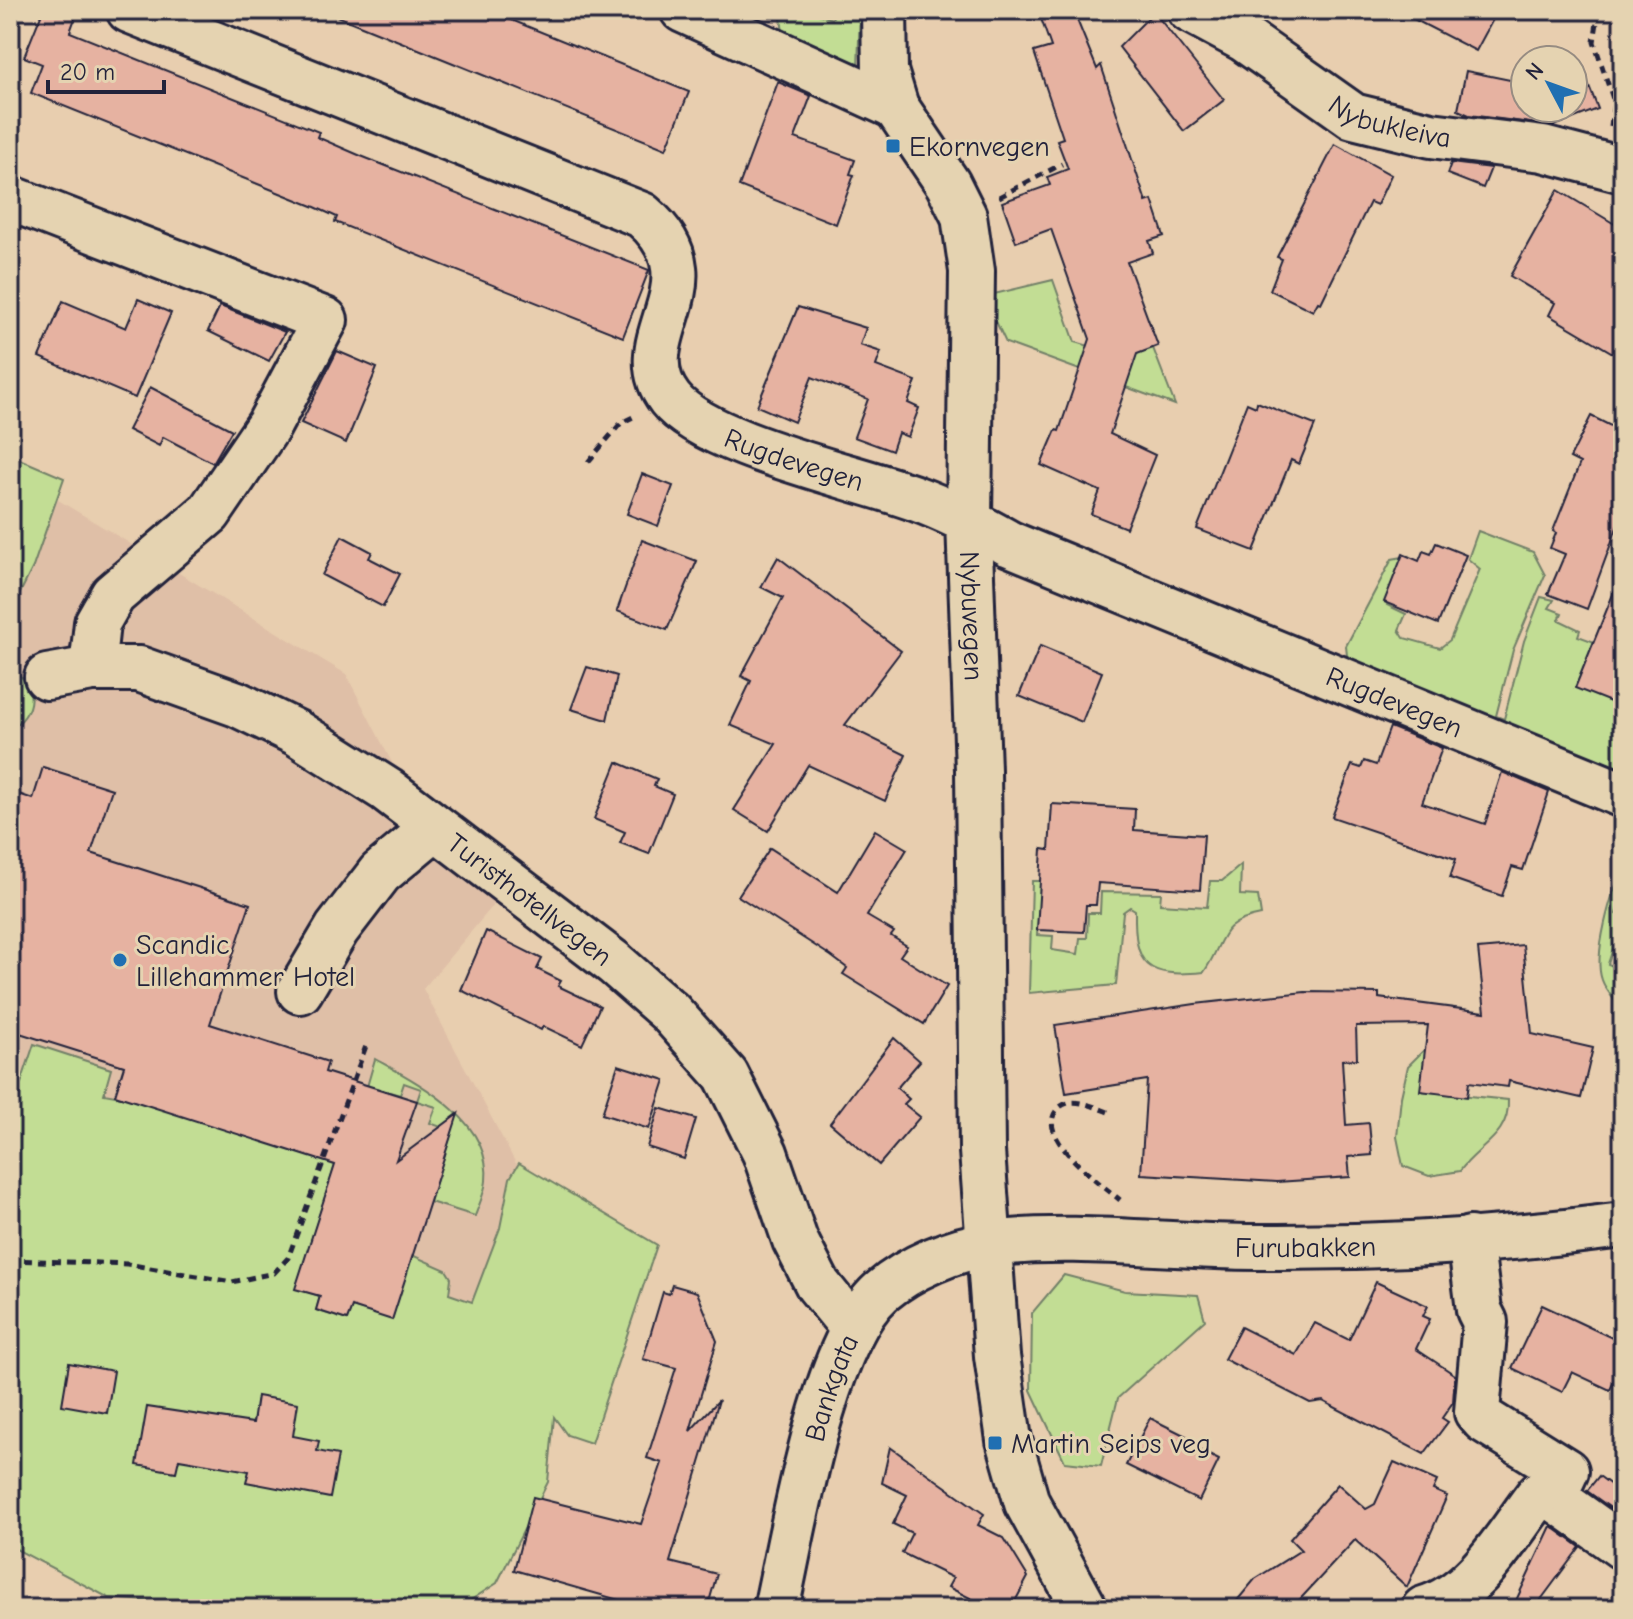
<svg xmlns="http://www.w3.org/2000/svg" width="1633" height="1619" font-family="'Comic Neue',sans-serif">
  <rect width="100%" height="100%" fill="#e8ceaf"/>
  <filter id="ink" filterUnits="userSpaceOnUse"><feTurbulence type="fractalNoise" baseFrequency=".0125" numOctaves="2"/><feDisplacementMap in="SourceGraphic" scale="16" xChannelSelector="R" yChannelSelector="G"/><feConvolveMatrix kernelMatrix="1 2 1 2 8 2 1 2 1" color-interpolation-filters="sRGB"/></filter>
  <g filter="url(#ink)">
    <polygon fill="#dfbfa7" points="10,471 346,674 442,859 496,902 423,989 529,1188 576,1412 10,1338"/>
    <g fill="#c2dd94" stroke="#728068" stroke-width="2">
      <polygon points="780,10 807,10 832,19 835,10 860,10 858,68 783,33"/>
      <polygon points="1053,280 1075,342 1128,357 1153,348 1175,405 1006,343 993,315 994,294"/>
      <polygon points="10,455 64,478 33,567 10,613"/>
      <polygon points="1478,531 1533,552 1545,575 1513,650 1496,716 1504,719 1524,641 1541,597 1554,600 1549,608 1562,613 1559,620 1580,630 1578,636 1600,644 1623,696 1623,775 1348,665 1346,646 1392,559 1408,556 1387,605 1406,614 1399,630 1404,638 1440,648 1450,640 1480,569 1468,559"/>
      <path d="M10,670C39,682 36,715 10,729Z"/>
      <path d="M1241,865L1240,895L1258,896L1261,915C1217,923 1226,940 1204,972C1147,978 1134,967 1135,910L1130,907L1123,912L1116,985L1029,993L1032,881H1041L1037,935L1053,936L1052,950L1078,954L1080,938H1087L1088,913H1100L1101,892L1161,893L1160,904L1207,907L1210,881H1222Z"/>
      <path d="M1623,870V892L1616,914L1623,918L1608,964L1623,970L1619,991L1623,993V1012C1617,1002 1606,992 1602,980C1593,956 1611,892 1623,870Z"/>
      <polygon points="34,1044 111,1069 104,1094 344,1137 296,1288 320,1296 316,1310 347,1320 352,1307 392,1319 412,1255 446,1270 451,1278 449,1294 472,1302 500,1228 510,1178 519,1163 657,1245 591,1443 567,1435 554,1417 548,1482 497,1583 457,1609 251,1609 109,1598 10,1546 10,1080 21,1083"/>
      <path d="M1426,1048L1421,1091L1508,1100C1510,1136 1478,1146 1460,1171L1429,1176L1403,1166L1397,1137L1401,1097L1408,1066Z"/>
      <path d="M375,1059C418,1083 492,1120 486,1181C485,1192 479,1205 475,1216L430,1202L452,1131L430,1123L436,1107L417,1101L421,1089L404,1083L400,1095L372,1087L368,1100L364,1097Z"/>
      <polygon points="1064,1275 1125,1291 1198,1295 1205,1320 1118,1398 1101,1466 1065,1462 1031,1390 1032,1313"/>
    </g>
    <g fill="#e6b2a1" stroke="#22223b" stroke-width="2">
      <polygon points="43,10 78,10 70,32 319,132 317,137 361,156 649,270 623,337 335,222 337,217 315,207 31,93 42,64 24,57"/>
      <polygon points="322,10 487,10 689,92 666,149"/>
      <polygon points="1038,10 1073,10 1097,69 1101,65 1146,202 1152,200 1164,236 1149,241 1153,253 1127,262 1158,346 1137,354 1110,434 1155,455 1126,528 1091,514 1100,491 1041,465 1056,430 1059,431 1090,339 1051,229 1016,242 1002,202 1050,185 1047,177 1068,169 1057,140 1063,138 1034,52 1051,47"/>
      <polygon points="1396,10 1498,10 1476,51"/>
      <polygon points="1154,12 1224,100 1184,131 1119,47"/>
      <polygon points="1466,71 1525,83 1525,108 1573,108 1573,77 1584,73 1598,109 1554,126 1469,115 1458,110"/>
      <polygon points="778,82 811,96 795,138 855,160 850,174 854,175 836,224 739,186"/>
      <polygon points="1335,144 1391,175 1377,205 1370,202 1321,303 1318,302 1313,311 1270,290 1282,259 1277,257"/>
      <polygon points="1451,163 1491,168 1483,188 1447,174"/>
      <polygon points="1558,190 1623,229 1623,359 1549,315 1555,303 1510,276"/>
      <polygon points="138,299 171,313 135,398 39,357 63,301 126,328"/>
      <polygon points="220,306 285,332 269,361 208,331"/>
      <polygon points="798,307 866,328 860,345 881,352 876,366 916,381 908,403 919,408 908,437 898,433 892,451 854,437 868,399 812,377 794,422 757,406"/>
      <polygon points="337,351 377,368 346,443 301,423"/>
      <polygon points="150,387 232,430 213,463 163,437 159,446 128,430"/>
      <polygon points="1257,402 1315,425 1299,464 1291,460 1254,551 1197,529 1247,403 1256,407"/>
      <polygon points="1591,416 1623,432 1623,511 1587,609 1548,594 1565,554 1550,548 1556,533 1553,531 1580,463 1570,458"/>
      <polygon points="642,474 673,486 658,526 627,514"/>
      <polygon points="342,536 372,552 369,558 400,574 383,607 322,575"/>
      <polygon points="642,540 697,561 667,630 617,611"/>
      <polygon points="1436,543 1466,555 1438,624 1384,602 1403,554 1419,561 1423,551 1431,554"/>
      <polygon points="778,557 901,651 845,725 906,755 885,801 808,765 768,831 734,810 776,744 730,725 751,681 741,676 783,598 761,587"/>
      <polygon points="1622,572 1623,573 1623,707 1575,688"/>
      <polygon points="1040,646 1102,672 1082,722 1019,696"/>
      <polygon points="587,667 617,676 607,720 571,709"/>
      <polygon points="1390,727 1442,748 1422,803 1485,824 1502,772 1549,792 1523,870 1512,867 1502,896 1450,878 1456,859 1332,817 1352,765 1361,768 1364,761 1376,765"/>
      <polygon points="617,762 657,779 654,786 673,794 649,854 620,843 625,832 594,819"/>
      <polygon points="43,767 112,789 91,853 250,904 210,1024 328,1062 325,1072 417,1101 396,1160 458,1114 392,1320 352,1307 347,1320 316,1310 320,1296 295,1289 335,1165 115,1095 124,1066 10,1030 10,791 33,799"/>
      <polygon points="1052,804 1135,809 1134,830 1204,835 1200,890 1098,883 1096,905 1086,905 1084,932 1037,930 1042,849 1049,850"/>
      <polygon points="875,830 907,849 867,916 894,932 891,936 907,946 900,956 947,986 924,1024 843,974 847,968 831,956 738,896 770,848 838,892"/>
      <polygon points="486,931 542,959 537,969 561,981 558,986 600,1006 582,1045 543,1026 541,1030 461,990"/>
      <polygon points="1523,945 1532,1034 1593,1048 1581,1098 1509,1081 1508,1087 1469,1082 1467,1097 1420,1091 1428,1025 1356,1026 1357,1059 1342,1060 1346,1125 1369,1123 1372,1155 1348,1157 1350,1177 1277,1182 1141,1174 1147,1080 1066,1093 1055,1025 1195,1004 1305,992 1379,993 1379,998 1485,1012 1478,949"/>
      <polygon points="894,1038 920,1061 897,1088 909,1099 904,1104 920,1117 879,1165 830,1123"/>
      <polygon points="618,1065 665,1080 649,1129 602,1114"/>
      <polygon points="659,1108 696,1119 684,1159 647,1147"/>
      <polygon points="1376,1282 1428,1306 1423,1316 1430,1319 1416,1349 1455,1375 1453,1402 1442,1418 1448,1422 1424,1454 1323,1401 1310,1403 1224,1359 1241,1327 1296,1355 1315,1323 1349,1340"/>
      <polygon points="672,1285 697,1292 717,1341 690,1431 719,1400 670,1562 717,1574 707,1609 650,1609 514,1570 533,1497 641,1524 662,1463 647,1458 676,1368 643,1359 663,1292 669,1294"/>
      <polygon points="1542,1305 1623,1343 1623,1362 1610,1390 1572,1372 1562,1392 1512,1368"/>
      <polygon points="69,1363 114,1371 107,1413 62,1405"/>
      <polygon points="257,1396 298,1403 293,1436 319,1441 317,1451 338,1455 330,1498 246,1482 249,1471 179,1459 176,1472 137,1465 147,1407 253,1423"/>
      <polygon points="1150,1418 1192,1439 1189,1445 1219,1460 1199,1501 1126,1465"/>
      <polygon points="890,1447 984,1514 978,1525 1004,1538 1028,1577 1011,1609 992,1609 948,1587 953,1578 902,1553 912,1533 893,1524 907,1495 882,1483"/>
      <polygon points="1394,1462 1437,1481 1433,1490 1447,1496 1407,1587 1355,1540 1291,1609 1230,1609 1255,1579 1301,1550 1290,1539 1338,1484 1366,1509 1375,1504"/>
      <polygon points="1599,1476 1623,1494 1619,1514 1587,1491"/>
      <polygon points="1551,1526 1580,1547 1534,1609 1512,1609"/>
    </g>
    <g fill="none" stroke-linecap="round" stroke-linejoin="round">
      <g stroke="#22223b" stroke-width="50">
        <g id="minor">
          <path id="s1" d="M129,10L642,215C722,283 623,338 670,399C706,445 859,477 917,499C950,511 980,527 1010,544L1623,795"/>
          <polyline points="683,10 896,107"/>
          <path id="s2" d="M884,10L885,71L896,107L948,184L964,216L972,271L969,521L978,770L982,1151L997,1356L1009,1440L1027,1503L1085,1609"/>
          <path id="s3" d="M1190,10L1244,39L1353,116L1431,135L1543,149L1623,170"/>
          <polyline points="10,198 325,320 269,425 209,513 113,595 97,623 92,669"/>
          <path id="s4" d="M47,677L92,669H139L237,704L297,733L387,790L614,963L670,1012L726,1075L765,1153L795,1240L818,1285L853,1328"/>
          <polyline points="300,991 337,929 380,873 434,828"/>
          <polyline points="1470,1239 1479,1310 1485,1322 1477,1412 1484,1420 1566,1471 1559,1486 1560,1502 1623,1547"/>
          <path id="s5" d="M776,1609C794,1529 822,1345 881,1292C910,1267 953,1249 990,1244C1077,1233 1168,1247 1256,1247C1378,1248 1502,1241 1623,1225"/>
          <path d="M1424,1609C1476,1594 1507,1535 1539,1494"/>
        </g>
      </g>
      <g stroke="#22223b" stroke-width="5" stroke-dasharray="8 6" stroke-linecap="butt">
        <polyline points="1599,10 1594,42 1614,102 1611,126"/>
        <polyline points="999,197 1062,164"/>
        <polyline points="588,462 621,423 635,416"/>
        <path d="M1108,1112C1092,1106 1069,1094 1056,1111C1036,1138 1101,1184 1120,1200"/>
        <polyline points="10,1260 127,1264 232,1282 274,1273 288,1258 366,1046"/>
      </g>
      <use href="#minor" stroke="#e5d3b1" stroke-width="44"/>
    </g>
  </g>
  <g fill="#1f6fb2" stroke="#e5d3b1" stroke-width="3">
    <rect x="885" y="138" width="16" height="16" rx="4"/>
    <circle cx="120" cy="960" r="8"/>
    <rect x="987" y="1435" width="16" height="16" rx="4"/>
  </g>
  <g text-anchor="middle" stroke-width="6" stroke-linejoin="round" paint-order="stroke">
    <g font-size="28" fill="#22223b" stroke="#e5d3b1">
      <text dy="10" stroke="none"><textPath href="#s3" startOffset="232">Nybukleiva</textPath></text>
      <text dy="10" stroke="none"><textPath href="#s1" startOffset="892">Rugdevegen</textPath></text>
      <text dy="10" stroke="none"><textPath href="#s2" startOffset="628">Nybuvegen</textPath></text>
      <text dy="10" stroke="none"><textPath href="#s1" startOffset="1540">Rugdevegen</textPath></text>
      <text dy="10" stroke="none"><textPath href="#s4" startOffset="550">Turisthotellvegen</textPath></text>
      <text dy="10" stroke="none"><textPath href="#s5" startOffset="774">Furubakken</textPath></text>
      <text dy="10" stroke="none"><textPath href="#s5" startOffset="228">Bankgata</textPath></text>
    </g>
    <g font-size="28" fill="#22223b" stroke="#e5d3b1" text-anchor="start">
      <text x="909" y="156">Ekornvegen</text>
      <text x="136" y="954">Scandic<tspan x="136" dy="32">Lillehammer Hotel</tspan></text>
      <text x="1011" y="1453">Martin Seips veg</text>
    </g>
  </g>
  <rect width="1633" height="1619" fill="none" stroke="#e5d3b1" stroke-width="40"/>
  <rect x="20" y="20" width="1593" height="1579" fill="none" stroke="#22223b" stroke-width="3" filter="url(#ink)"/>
  <g transform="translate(1549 84) rotate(311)"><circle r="38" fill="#e5d3b1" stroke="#978c82" stroke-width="2"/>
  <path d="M0-6L14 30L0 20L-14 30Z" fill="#1f6fb2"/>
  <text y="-12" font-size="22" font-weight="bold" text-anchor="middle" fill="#22223b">N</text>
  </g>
  <path d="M48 80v12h116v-12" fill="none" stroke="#22223b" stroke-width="4"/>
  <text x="60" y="80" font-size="24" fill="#22223b" stroke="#e5d3b1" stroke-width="6" paint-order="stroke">20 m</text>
</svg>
